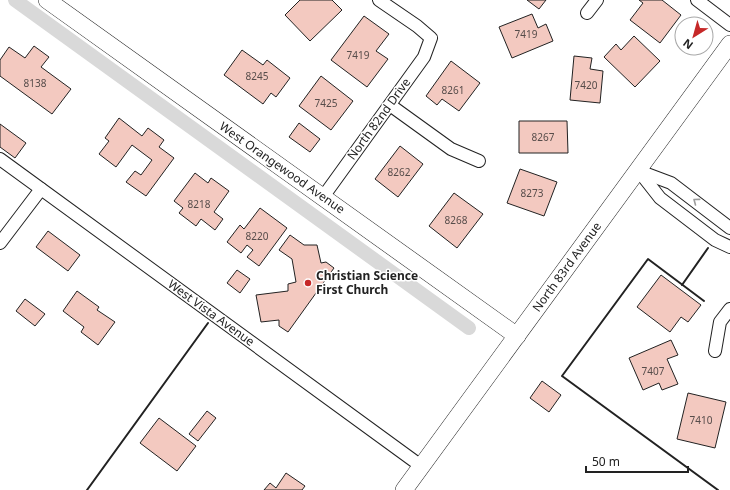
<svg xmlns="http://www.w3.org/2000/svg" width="730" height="490" font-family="'Noto Sans',sans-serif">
  <rect width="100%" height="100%" fill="#fff"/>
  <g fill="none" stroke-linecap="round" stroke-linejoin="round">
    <polyline stroke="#d9d9d9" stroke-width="14" points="15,0 469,328"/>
  </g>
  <g fill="#f3c9c0" stroke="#222">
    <polygon points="300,0 332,0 342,10 310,41 285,15"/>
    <polygon points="527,0 546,0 539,9"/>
    <polygon points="639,0 662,0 681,15 660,43 630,20 643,3"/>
    <polygon points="532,14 538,28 546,24 553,41 512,58 499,27"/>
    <polygon points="364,16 389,34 376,51 388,59 367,87 331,60"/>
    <polygon points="634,36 660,61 635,87 604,57 616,44 621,50"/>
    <polygon points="34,46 49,57 41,67 71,89 52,114 0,76 0,60 9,47 25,58"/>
    <polygon points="242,50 263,65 267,60 290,78 276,97 271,93 263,104 224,75"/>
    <polygon points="574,56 592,58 590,69 603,71 600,103 570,100"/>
    <polygon points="451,61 480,83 459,111 442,99 437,105 426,96"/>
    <polygon points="321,76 353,101 331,130 299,106"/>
    <polygon points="119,118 142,136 148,128 164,140 159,147 174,158 146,196 126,182 135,171 141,175 152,160 132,145 116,167 99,154 109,141 105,138"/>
    <polygon points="519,121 567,121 568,153 519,153"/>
    <polygon points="299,123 320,139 310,152 289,137"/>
    <polygon points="0,124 26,143 15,158 0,147"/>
    <polygon points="400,146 423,164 398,197 375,179"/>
    <polygon points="520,169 557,182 544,216 507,203"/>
    <polygon points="195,173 208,183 211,178 229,191 214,212 223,219 215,230 201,219 196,226 179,213 183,208 174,201"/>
    <polygon points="454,193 483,214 457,248 429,226"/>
    <polygon points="260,208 287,228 259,266 247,257 253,250 247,245 241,253 227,242 240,225 244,229"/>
    <polygon points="48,231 80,255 68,271 36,247"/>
    <polygon points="290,235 304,245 317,245 321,263 326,262 334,268 288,332 279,326 279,320 261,322 256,295 288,291 288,284 296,282 292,259 279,250"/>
    <polygon points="237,270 250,279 240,293 227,283"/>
    <polygon points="661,275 701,305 688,322 681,317 670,332 637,307"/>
    <polygon points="77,291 99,307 97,310 115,322 98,345 81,332 84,327 63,311"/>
    <polygon points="25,299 45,314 35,326 16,311"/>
    <polygon points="671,340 678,355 667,359 678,384 662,390 659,383 643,390 629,358"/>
    <polygon points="542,381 561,395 549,412 530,398"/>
    <polygon points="688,393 726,402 715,448 677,439"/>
    <polygon points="207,411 216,418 198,441 189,434"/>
    <polygon points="159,418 196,446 177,471 140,443"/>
    <polygon points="286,473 305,486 302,490 264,490 270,483 276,488"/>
  </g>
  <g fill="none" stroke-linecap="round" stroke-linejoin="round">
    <g stroke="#222" stroke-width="14">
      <g id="street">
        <polyline points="697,0 730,25"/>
        <polyline points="587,13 597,0"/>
        <polyline points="390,105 451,149 479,161"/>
        <polyline points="0,159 421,466"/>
        <polyline points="638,170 660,198 715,240 730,247"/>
        <polyline points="639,171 671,183 730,228"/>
        <polyline points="323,197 424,57 431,38 417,26 379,0"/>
        <polyline points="0,243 41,189"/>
        <polyline points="715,351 720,322 730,309"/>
      </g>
    </g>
    <g stroke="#222" stroke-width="18">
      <g id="secondary">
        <polyline points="47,0 517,336"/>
        <polyline points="404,490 730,44"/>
      </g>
    </g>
    <use href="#street" stroke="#fff" stroke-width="12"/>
    <use href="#secondary" stroke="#fff" stroke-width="17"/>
    <g stroke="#222" stroke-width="2">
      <polyline points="682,285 708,248"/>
      <polyline points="704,301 648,259 562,376 718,490"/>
      <polyline points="87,490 208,323"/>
    </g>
  </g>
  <defs><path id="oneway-chevron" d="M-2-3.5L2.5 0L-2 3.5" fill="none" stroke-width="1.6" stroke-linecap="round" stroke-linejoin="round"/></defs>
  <use stroke="#9c9c9c" href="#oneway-chevron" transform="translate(696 201) rotate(-143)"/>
  <circle fill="#c62828" stroke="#fff" stroke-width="1.5" cx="308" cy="283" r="4"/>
  <g text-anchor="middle" stroke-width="3" stroke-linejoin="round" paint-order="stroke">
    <g font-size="10" fill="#564c4a">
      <text x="526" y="38">7419</text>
      <text x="358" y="59">7419</text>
      <text x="257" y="80">8245</text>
      <text x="35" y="87">8138</text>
      <text x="586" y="89">7420</text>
      <text x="453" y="94">8261</text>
      <text x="326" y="107">7425</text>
      <text x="543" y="141">8267</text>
      <text x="399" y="176">8262</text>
      <text x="532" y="197">8273</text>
      <text x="199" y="208">8218</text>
      <text x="456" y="224">8268</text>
      <text x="257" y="240">8220</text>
      <text x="653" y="375">7407</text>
      <text x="701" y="424">7410</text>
    </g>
    <g font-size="12" fill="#222" stroke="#fff">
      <text transform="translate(379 119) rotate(-54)" y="4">North 82nd Drive</text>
      <text transform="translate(282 168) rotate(35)" y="4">West Orangewood Avenue</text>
      <text transform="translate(567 267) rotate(-54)" y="4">North 83rd Avenue</text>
      <text transform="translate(211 313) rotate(36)" y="4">West Vista Avenue</text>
    </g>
    <g font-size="12" font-weight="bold" fill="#222" stroke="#fff" text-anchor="start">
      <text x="316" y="280">Christian Science<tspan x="316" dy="14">First Church</tspan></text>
    </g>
  </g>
  <g transform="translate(694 36) rotate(217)"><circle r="19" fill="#ffffff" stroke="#a7a7a7"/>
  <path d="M0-3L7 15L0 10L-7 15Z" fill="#c62828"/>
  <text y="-6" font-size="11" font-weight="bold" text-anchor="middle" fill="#222222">N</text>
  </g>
  <path d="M586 466v6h102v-6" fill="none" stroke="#222222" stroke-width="2"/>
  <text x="592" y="466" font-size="12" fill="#222222" stroke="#ffffff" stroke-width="3" paint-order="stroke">50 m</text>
</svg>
